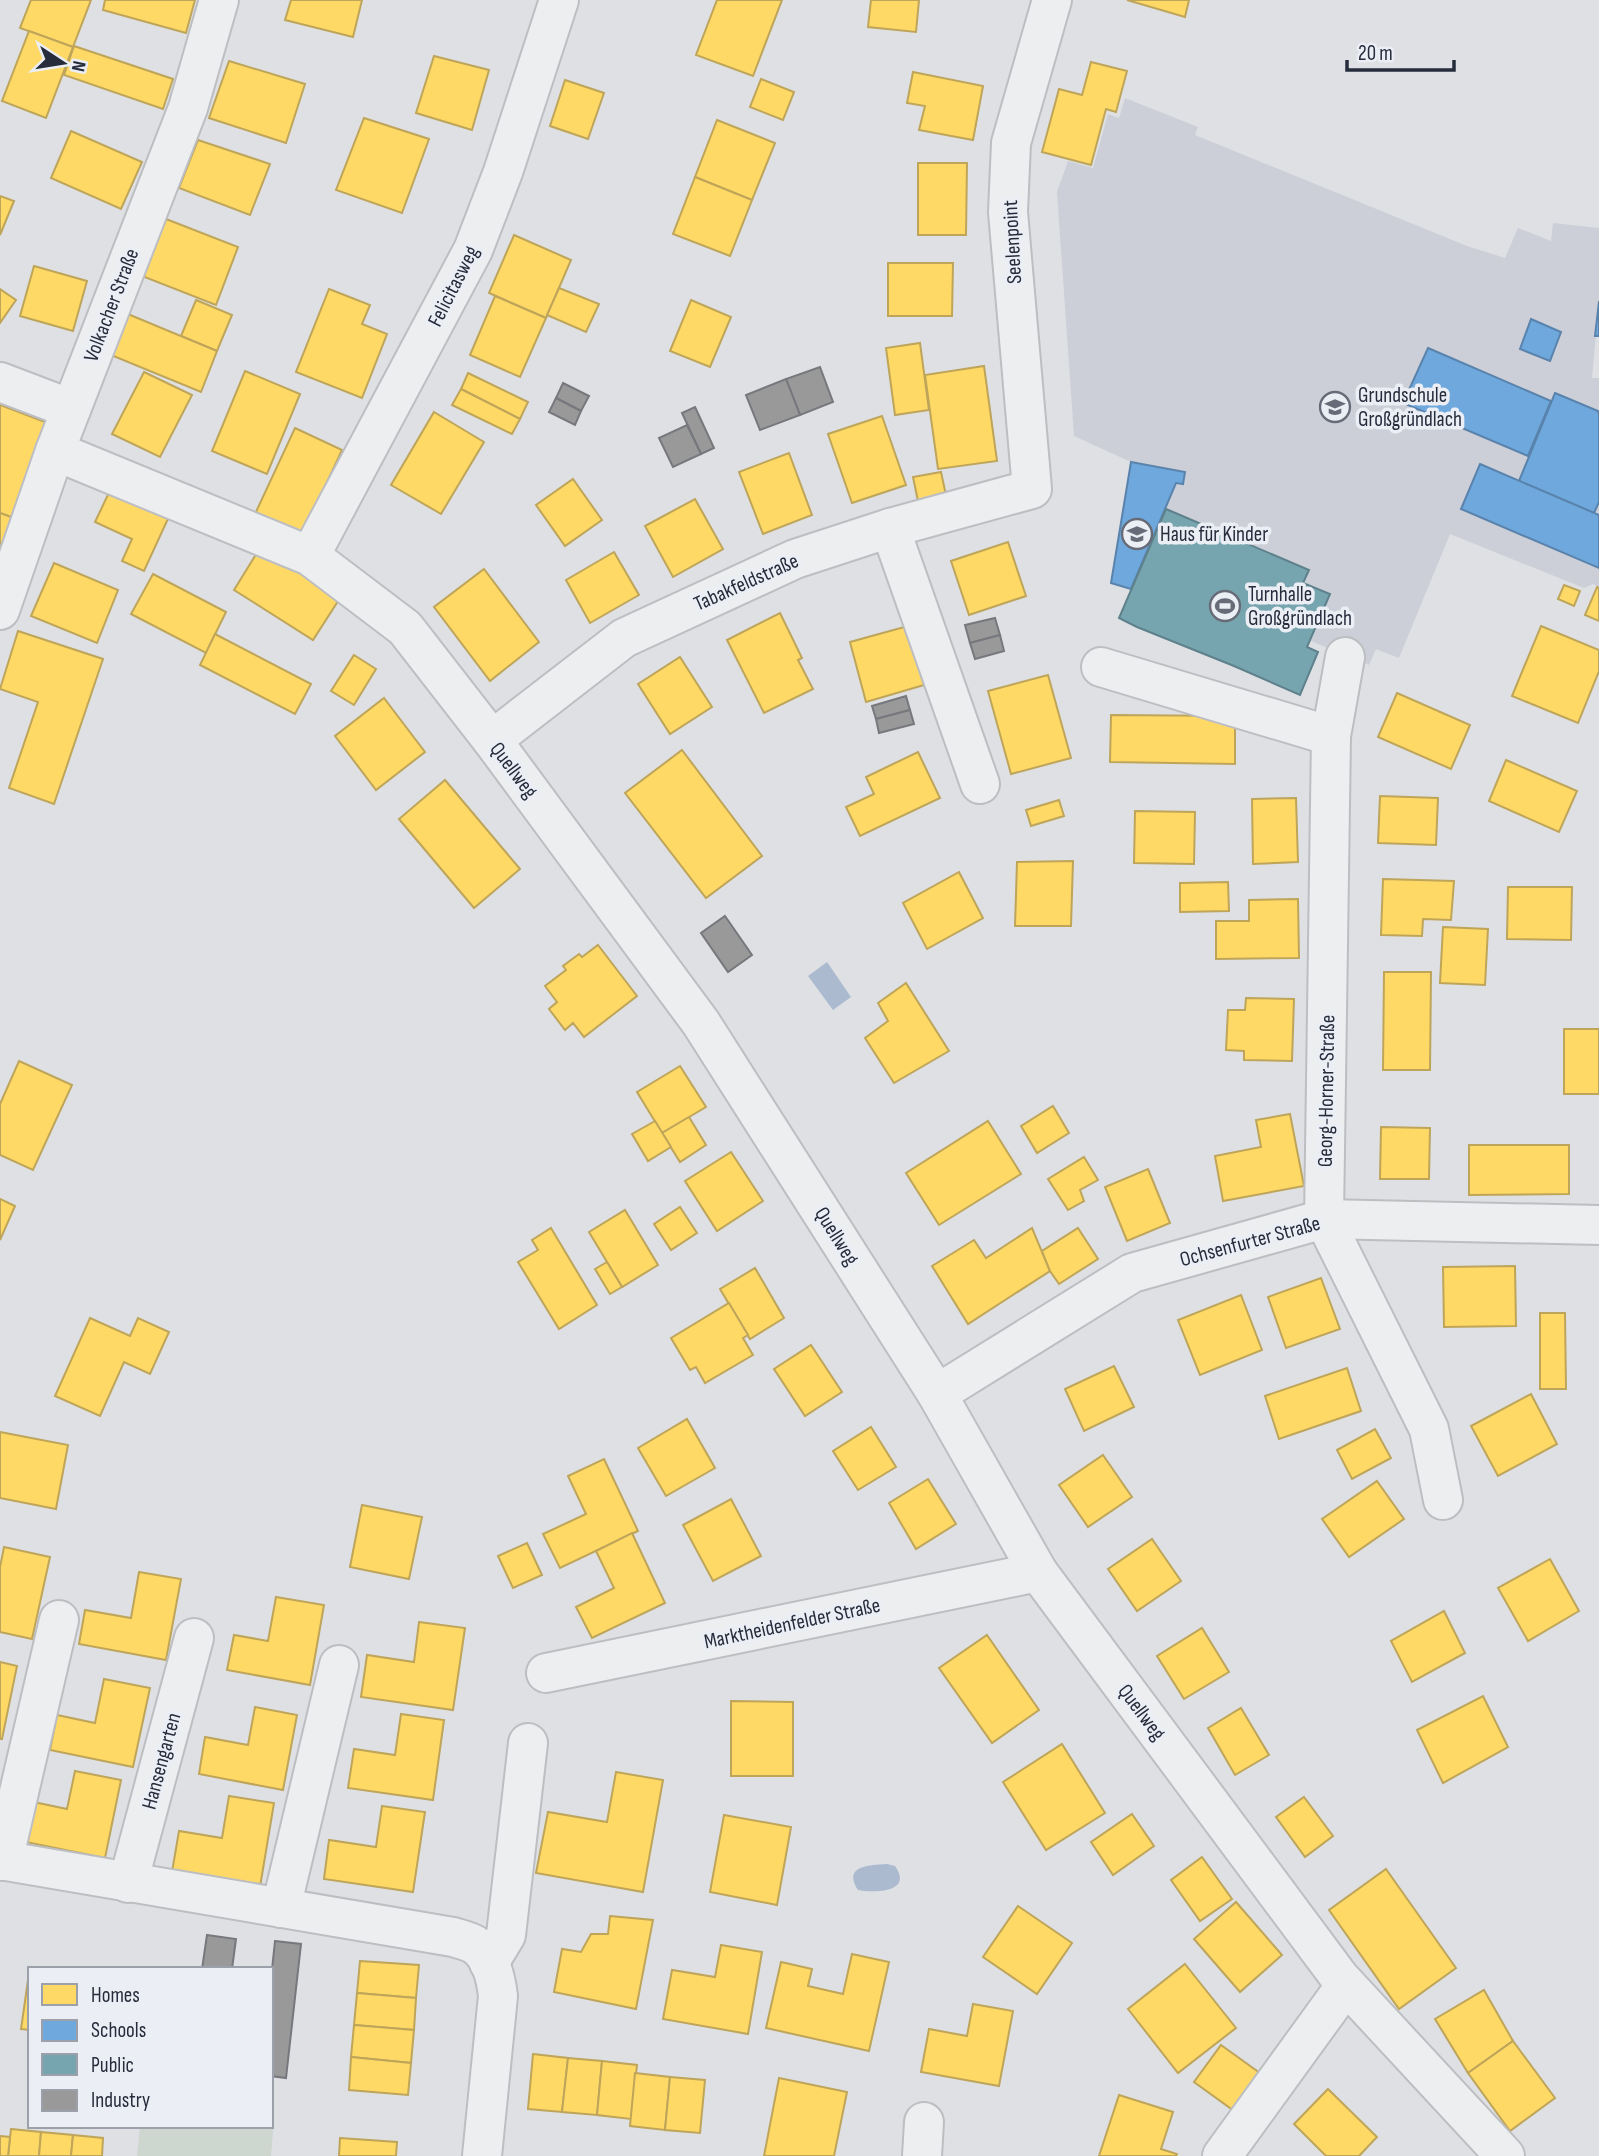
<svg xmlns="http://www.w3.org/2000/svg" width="1599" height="2156" font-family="'Sofia Sans Condensed',sans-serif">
  <rect width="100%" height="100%" fill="#dee0e4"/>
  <polygon fill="#cccfd7" points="1125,98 1198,127 1195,135 1467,246 1505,258 1518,228 1551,241 1553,223 1599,228 1599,301 1592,378 1599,378 1599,587 1593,584 1584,588 1450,534 1399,658 1376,649 1369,665 1311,641 1330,595 1303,583 1309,570 1166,509 1176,485 1183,484 1185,472 1131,462 1074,436 1057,192 1068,161 1093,168 1108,114 1119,118"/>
  <polygon fill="#ced7cf" points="271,2120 274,2120 271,2156 137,2156 140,2126 271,2126"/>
  <g fill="#acbacf">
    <polygon points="827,962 851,997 833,1010 808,976"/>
    <path d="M887,1864L895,1866C914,1893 873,1893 858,1890C842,1865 871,1865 887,1864Z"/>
  </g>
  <g fill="#ffd966" stroke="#bea559" stroke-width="2">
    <polygon points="31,0 91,0 73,47 20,28"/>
    <polygon points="105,0 195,0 186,33 103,10"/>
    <polygon points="291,0 362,0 353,37 285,20"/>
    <polygon points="717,0 782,0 753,76 696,55"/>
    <polygon points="871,0 919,0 916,32 868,27"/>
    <polygon points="1127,0 1189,0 1185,17"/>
    <polygon points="29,31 73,47 46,118 2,101"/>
    <polygon points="74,46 173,79 163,109 64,75"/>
    <polygon points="434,56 489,70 472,130 416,113"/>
    <polygon points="229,61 305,84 286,143 209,118"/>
    <polygon points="1091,62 1127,71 1116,112 1106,109 1091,165 1042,152 1059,89 1082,95"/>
    <polygon points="913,72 983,86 973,140 919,130 925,106 907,103"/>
    <polygon points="761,79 794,92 783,120 750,107"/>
    <polygon points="565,80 604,93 588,139 550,126"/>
    <polygon points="364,118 429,139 402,213 336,190"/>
    <polygon points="717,120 775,143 752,200 695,177"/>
    <polygon points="71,131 142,162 121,209 51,178"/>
    <polygon points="198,140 270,164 250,215 179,188"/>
    <polygon points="918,163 967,163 966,235 918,235"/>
    <polygon points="695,177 752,200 730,256 673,234"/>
    <polygon points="0,196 14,201 0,235"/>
    <polygon points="166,219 238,247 216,305 142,276"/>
    <polygon points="514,235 571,260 546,318 489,293"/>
    <polygon points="888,263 953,263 952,316 888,316"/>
    <polygon points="34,266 87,281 73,331 20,316"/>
    <polygon points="559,288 599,304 586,332 547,315"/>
    <polygon points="0,289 16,300 0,323"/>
    <polygon points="329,289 370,305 362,324 387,334 362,398 296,372"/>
    <polygon points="495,296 546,318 520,377 470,355"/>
    <polygon points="196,300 232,315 217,351 181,336"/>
    <polygon points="691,300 731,317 710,367 670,351"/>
    <polygon points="123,312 217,351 201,392 106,353"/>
    <polygon points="920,343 929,410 895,415 886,348"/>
    <polygon points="984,366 997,461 938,469 925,375"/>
    <polygon points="245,371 300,394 267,474 212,451"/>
    <polygon points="144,372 192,395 160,457 112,434"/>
    <polygon points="468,373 528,402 520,419 461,389"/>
    <polygon points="461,389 520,419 512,434 452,405"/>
    <polygon points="0,405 53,425 19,520 0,513"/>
    <polygon points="434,412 484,442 441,514 391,485"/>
    <polygon points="882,416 906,485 852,503 828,434"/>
    <polygon points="295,428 342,450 302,536 255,514"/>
    <polygon points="789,453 812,515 763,534 739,472"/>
    <polygon points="941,472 947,500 919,506 913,477"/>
    <polygon points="573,479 602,520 565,546 536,505"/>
    <polygon points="114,482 172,510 144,571 122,561 132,539 95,522"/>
    <polygon points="695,499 723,549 673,577 645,526"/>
    <polygon points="0,513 19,520 0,571"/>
    <polygon points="1008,542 1026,596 969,615 951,561"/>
    <polygon points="260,548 340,598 313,640 234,590"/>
    <polygon points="614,552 639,595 590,623 566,580"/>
    <polygon points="54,563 118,590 97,643 31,616"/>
    <polygon points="484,569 539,642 490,681 434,607"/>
    <polygon points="153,574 226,612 206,653 131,614"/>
    <polygon points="1564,585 1580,591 1574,606 1558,599"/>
    <polygon points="1597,587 1599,588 1599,621 1585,615"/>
    <polygon points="780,613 802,658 798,660 813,689 764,713 727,640"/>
    <polygon points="908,626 924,685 866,702 850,642"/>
    <polygon points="1541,626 1599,650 1599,671 1578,723 1512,696"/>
    <polygon points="18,631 103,659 54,804 9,788 38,702 0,689"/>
    <polygon points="215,634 311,684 295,714 200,665"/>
    <polygon points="354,655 376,669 354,705 331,691"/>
    <polygon points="680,657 712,707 670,734 638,684"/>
    <polygon points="1048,675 1071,758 1011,774 988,691"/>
    <polygon points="1397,693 1470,725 1451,769 1378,737"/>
    <polygon points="384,698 425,752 376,790 335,736"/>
    <polygon points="1111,715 1235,716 1235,764 1110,762"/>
    <polygon points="682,750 762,856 706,898 625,793"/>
    <polygon points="918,752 940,798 860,836 846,807 874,794 866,777"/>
    <polygon points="1506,760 1577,791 1559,832 1489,801"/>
    <polygon points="445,780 520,869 474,908 399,819"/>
    <polygon points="1380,796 1438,798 1436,845 1378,843"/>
    <polygon points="1296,798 1298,862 1253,864 1252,799"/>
    <polygon points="1059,800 1064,816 1031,826 1026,810"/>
    <polygon points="1135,811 1195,812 1194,864 1134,863"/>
    <polygon points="1073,861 1071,926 1015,926 1017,862"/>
    <polygon points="959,872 983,918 927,949 903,903"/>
    <polygon points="1383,879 1454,881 1451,920 1423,919 1422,936 1381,935"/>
    <polygon points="1228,882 1229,911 1180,912 1180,883"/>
    <polygon points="1508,887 1572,887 1571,940 1507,939"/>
    <polygon points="1298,899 1299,958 1216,959 1216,921 1249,921 1249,900"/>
    <polygon points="1443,927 1488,929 1485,985 1440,983"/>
    <polygon points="598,945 637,996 584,1037 573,1023 565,1030 549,1009 557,1002 545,986 566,970 563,966 579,954 582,957"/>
    <polygon points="1384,972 1431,972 1430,1070 1383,1070"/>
    <polygon points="906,983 949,1051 894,1083 865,1038 888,1021 878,1003"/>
    <polygon points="1246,998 1294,999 1292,1061 1244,1060 1244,1051 1226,1050 1228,1010 1245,1010"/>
    <rect x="1564" y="1029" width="35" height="65"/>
    <polygon points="19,1061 72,1085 33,1170 0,1155 0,1104"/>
    <polygon points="680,1066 706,1107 662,1133 637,1092"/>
    <polygon points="1053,1106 1069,1133 1037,1153 1021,1126"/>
    <polygon points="1290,1114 1304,1186 1223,1201 1215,1156 1261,1147 1256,1120"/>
    <polygon points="689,1117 706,1145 680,1162 662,1133"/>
    <polygon points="655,1121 671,1147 648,1161 632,1134"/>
    <polygon points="988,1121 1021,1174 939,1225 906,1173"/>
    <polygon points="1381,1127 1430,1128 1429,1179 1380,1179"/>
    <polygon points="1469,1145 1569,1145 1569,1194 1469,1195"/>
    <polygon points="731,1152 763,1201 717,1231 685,1181"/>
    <polygon points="1084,1157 1098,1180 1080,1190 1084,1201 1068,1210 1048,1179"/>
    <polygon points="1148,1169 1170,1223 1127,1241 1105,1187"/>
    <polygon points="0,1199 15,1206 0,1240"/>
    <polygon points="680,1207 697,1233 671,1250 654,1224"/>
    <polygon points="625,1210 658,1265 622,1287 589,1232"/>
    <polygon points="551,1228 597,1305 559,1329 518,1262 538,1250 532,1240"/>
    <polygon points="1032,1228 1050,1271 968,1324 932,1266 974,1240 986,1258"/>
    <polygon points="1078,1228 1098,1259 1059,1284 1050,1271 1042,1251"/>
    <polygon points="607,1262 622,1287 610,1294 595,1269"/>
    <polygon points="1515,1266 1516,1326 1444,1327 1443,1267"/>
    <polygon points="755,1268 784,1318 750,1339 720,1289"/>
    <polygon points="1321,1278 1340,1329 1286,1348 1268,1297"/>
    <polygon points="1241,1295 1262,1350 1200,1375 1178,1320"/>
    <polygon points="729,1303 748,1335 743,1338 753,1355 705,1383 696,1367 690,1370 671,1338"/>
    <polygon points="1540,1313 1565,1313 1566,1389 1540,1389"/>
    <polygon points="90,1318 130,1336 138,1318 169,1332 150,1374 124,1362 100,1416 55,1396"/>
    <polygon points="811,1345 842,1392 805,1416 774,1369"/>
    <polygon points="1114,1366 1134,1407 1084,1431 1065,1389"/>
    <polygon points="1347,1368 1361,1411 1279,1439 1265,1396"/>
    <polygon points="1531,1394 1557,1444 1498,1476 1471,1426"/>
    <polygon points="687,1419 715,1468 666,1496 638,1448"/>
    <polygon points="871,1427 896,1467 858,1490 833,1451"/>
    <polygon points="1375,1429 1391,1458 1352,1479 1337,1450"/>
    <polygon points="0,1432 68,1445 56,1509 0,1498"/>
    <polygon points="1103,1455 1132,1497 1088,1527 1059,1485"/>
    <polygon points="604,1459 638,1531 560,1568 543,1534 586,1514 568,1476"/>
    <polygon points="928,1479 956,1524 916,1549 889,1503"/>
    <polygon points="1377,1481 1404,1519 1349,1557 1322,1519"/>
    <polygon points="731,1499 761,1556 713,1581 683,1525"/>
    <polygon points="362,1505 422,1517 409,1579 350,1567"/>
    <polygon points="632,1533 665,1603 592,1638 576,1607 614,1588 596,1551"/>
    <polygon points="1152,1539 1181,1581 1137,1611 1108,1569"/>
    <polygon points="527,1543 542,1575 513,1588 498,1556"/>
    <polygon points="4,1547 50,1557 32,1639 0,1632 0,1567"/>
    <polygon points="1550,1559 1579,1611 1528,1641 1498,1588"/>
    <polygon points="139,1572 181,1579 166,1660 79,1644 85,1610 131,1618"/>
    <polygon points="276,1597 324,1605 310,1685 227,1670 234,1635 268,1641"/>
    <polygon points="1444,1611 1465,1653 1412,1682 1391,1641"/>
    <polygon points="419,1622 465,1628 453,1710 361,1697 367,1655 414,1662"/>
    <polygon points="1202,1628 1229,1672 1184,1699 1157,1656"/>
    <polygon points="987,1635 1039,1710 992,1743 939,1668"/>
    <polygon points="0,1662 17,1666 2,1739 0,1739"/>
    <polygon points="104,1679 150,1688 133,1767 50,1750 57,1715 95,1723"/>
    <polygon points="1483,1696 1508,1747 1443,1783 1417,1730"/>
    <polygon points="731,1701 793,1702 793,1776 731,1776"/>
    <polygon points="255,1707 297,1715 283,1790 199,1774 205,1737 248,1745"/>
    <polygon points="1241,1708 1269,1755 1235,1775 1208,1728"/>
    <polygon points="401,1714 444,1720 433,1800 348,1788 354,1749 395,1755"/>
    <polygon points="1062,1744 1105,1813 1046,1850 1003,1782"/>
    <polygon points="75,1771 121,1780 105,1858 21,1841 29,1801 67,1809"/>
    <polygon points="616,1772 663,1780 643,1892 536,1873 548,1812 607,1822"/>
    <polygon points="229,1796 274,1803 260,1887 172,1872 179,1831 222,1838"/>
    <polygon points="1304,1797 1333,1836 1305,1857 1276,1817"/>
    <polygon points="382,1806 425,1812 413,1892 324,1879 329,1840 376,1847"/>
    <polygon points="1132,1814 1154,1846 1113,1875 1091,1842"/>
    <polygon points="724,1815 791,1827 777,1905 710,1892"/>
    <polygon points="1202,1857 1232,1899 1200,1921 1171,1880"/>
    <polygon points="1386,1869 1456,1968 1399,2009 1329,1910"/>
    <polygon points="1236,1902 1282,1955 1240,1992 1194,1939"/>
    <polygon points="1018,1906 1072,1943 1037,1994 983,1957"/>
    <polygon points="610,1916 653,1920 636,2009 554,1992 562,1949 581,1952 591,1934 608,1934"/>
    <polygon points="721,1945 762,1952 748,2034 663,2019 672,1970 715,1977"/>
    <polygon points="852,1954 889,1962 869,2051 766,2028 781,1962 812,1969 808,1986 843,1994"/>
    <polygon points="360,1961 419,1965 416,1998 357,1993"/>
    <polygon points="1185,1964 1236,2028 1178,2073 1128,2009"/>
    <polygon points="28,1980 30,1980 30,2030 21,2029"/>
    <polygon points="1484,1990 1513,2041 1468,2073 1435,2019"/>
    <polygon points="357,1993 416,1998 414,2030 354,2025"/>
    <polygon points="973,2004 1013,2011 999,2086 921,2072 929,2029 967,2036"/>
    <polygon points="354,2025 414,2030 411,2063 351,2057"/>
    <polygon points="1513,2041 1555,2098 1510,2131 1468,2073"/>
    <polygon points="1221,2045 1264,2076 1237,2113 1194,2082"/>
    <polygon points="533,2054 568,2058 562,2112 528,2109"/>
    <polygon points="351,2057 411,2063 408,2095 349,2090"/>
    <polygon points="568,2058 602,2061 597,2115 562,2112"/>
    <polygon points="602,2061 637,2065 631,2119 597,2115"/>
    <polygon points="635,2073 670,2077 665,2130 630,2126"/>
    <polygon points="670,2077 705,2080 700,2133 665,2130"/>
    <polygon points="779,2078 847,2092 834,2156 764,2156"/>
    <polygon points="1328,2089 1377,2137 1359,2156 1326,2156 1294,2124"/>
    <polygon points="1119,2095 1173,2112 1161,2149 1177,2154 1176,2156 1099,2156"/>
    <polygon points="11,2129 41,2132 39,2156 8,2156"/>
    <polygon points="41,2132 73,2135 71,2156 39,2156"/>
    <polygon points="73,2135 103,2138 102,2156 71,2156"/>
    <polygon points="0,2136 10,2137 8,2156 0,2156"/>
    <polygon points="340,2138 397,2142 396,2156 339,2156"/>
  </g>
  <g fill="#6fa8dc" stroke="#5983ac" stroke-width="2">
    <polygon points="1599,301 1599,336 1595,336"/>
    <polygon points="1531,319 1561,332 1550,361 1520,349"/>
    <polygon points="1428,348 1551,401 1528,456 1403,403"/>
    <polygon points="1555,393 1598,411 1599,414 1599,502 1594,513 1519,481"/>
    <polygon points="1131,462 1185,472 1183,484 1176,483 1131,589 1111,583"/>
    <polygon points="1480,464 1599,515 1599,568 1461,509"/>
  </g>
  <polygon fill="#76a5af" stroke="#5e818c" stroke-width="2" points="1166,509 1309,570 1303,583 1330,594 1307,647 1318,652 1300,695 1234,666 1137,627 1119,618"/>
  <g fill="#999" stroke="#76787d" stroke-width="2">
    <polygon points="820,367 833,402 800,415 786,379"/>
    <polygon points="786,379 800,415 760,430 746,395"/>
    <polygon points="563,383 589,396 581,411 556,398"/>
    <polygon points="556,398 581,411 575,425 549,412"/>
    <polygon points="695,407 714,448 701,454 682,413"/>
    <polygon points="687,425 701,454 673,467 659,438"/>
    <polygon points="995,618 1000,635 970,643 965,625"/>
    <polygon points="1000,635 1004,651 975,659 970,643"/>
    <polygon points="906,696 910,710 876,719 872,706"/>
    <polygon points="910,710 914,724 879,733 876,719"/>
    <polygon points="725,916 752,955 728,972 701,933"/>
    <polygon points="207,1935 236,1939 232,1969 202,1969"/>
    <polygon points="275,1941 301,1944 286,2078 271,2076 271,1979"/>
  </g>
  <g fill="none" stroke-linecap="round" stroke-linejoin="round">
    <g stroke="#bdbec2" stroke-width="42">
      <g id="minor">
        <polyline points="0,382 71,409"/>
        <polyline points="55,451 310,556 405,628 492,740 701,1023 937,1394 1038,1572 1340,1978 1505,2156"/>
        <polyline points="890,528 980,784"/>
        <polyline points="310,556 473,250 503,172 559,0"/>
        <polyline points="0,610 55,451 188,108 219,0"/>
        <polyline points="1345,657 1331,736 1324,1219 1429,1429 1443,1500"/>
        <polyline points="1101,667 1331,736"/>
        <polyline points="492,740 624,638 795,559 890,528 1032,489 1008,212 1011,143 1052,0"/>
        <polyline points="937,1394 1132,1273 1324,1219 1599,1225"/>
        <polyline points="546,1673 1038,1572"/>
        <path d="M0,1860L453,1937C459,1939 469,1941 475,1945C491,1956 496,1978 498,1996L482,2156"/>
        <polyline points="3,1861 59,1620"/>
        <polyline points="128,1883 194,1638"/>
        <polyline points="281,1908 339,1665"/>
        <polyline points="489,1963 506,1935 528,1743"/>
        <polyline points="922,2156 924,2122"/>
        <polyline points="1222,2156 1346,1985"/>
      </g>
    </g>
    <use href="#minor" stroke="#edeef0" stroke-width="38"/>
  </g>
  <defs>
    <g id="school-ring" transform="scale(1.575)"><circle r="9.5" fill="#ebeef4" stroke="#666b77" stroke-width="1.5"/><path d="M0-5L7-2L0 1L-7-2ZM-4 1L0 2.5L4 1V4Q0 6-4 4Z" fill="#666b77"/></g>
    <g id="stadium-ring" transform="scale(1.575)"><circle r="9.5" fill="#ebeef4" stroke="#666b77" stroke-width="1.5"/><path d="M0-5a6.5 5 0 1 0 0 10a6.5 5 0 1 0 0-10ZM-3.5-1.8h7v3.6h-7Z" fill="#666b77"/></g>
  </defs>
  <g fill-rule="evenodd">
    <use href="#school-ring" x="1335" y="407"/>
    <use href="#school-ring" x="1137" y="534"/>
    <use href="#stadium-ring" x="1225" y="606"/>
  </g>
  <g text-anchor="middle" stroke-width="7" stroke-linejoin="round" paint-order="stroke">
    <g font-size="21" fill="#262c3c" stroke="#ebeef4">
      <text transform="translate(1012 242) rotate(-93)" y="7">Seelenpoint</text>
      <text transform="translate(453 286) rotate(-63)" y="7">Felicitasweg</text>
      <text transform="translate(111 305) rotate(-69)" y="7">Volkacher Straße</text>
      <text transform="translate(746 582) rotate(-24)" y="7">Tabakfeldstraße</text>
      <text transform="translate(514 770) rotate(53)" y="7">Quellweg</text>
      <text transform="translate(1326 1091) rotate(-89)" y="7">Georg-Horner-Straße</text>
      <text transform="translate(837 1236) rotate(58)" y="7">Quellweg</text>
      <text transform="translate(1250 1241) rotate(-15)" y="7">Ochsenfurter Straße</text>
      <text transform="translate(792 1623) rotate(-12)" y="7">Marktheidenfelder Straße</text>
      <text transform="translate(1142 1712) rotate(53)" y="7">Quellweg</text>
      <text transform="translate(161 1761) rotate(-75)" y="7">Hansengarten</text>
    </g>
    <g font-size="21" fill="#262c3c" stroke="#ebeef4" text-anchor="start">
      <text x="1358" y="402">Grundschule<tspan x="1358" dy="24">Großgründlach</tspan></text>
      <text x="1160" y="541">Haus für Kinder</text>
      <text x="1248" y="601">Turnhalle<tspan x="1248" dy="24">Großgründlach</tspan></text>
    </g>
  </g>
  <rect x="28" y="1967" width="245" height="161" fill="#ebeef4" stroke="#9ca0aa" stroke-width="2"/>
  <rect x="42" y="1984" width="35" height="21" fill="#ffd966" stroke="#9ca0aa" stroke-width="2"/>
  <text x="91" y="2002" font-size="21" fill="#262c3c">Homes</text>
  <rect x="42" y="2020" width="35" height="21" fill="#6fa8dc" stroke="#9ca0aa" stroke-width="2"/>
  <text x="91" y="2037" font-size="21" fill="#262c3c">Schools</text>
  <rect x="42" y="2054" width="35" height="21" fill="#76a5af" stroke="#9ca0aa" stroke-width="2"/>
  <text x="91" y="2072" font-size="21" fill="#262c3c">Public</text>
  <rect x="42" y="2090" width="35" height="21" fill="#999999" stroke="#9ca0aa" stroke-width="2"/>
  <text x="91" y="2107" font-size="21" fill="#262c3c">Industry</text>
  <g transform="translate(63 63) rotate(102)" stroke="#ebeef4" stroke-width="5" paint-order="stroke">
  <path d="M0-5L12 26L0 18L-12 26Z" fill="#262c3c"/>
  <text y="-10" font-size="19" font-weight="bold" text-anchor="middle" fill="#262c3c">N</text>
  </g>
  <path d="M1347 60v10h107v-10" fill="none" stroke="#262c3c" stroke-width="3.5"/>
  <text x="1358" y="60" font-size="21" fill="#262c3c" stroke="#ebeef4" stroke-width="5" paint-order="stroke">20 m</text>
</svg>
